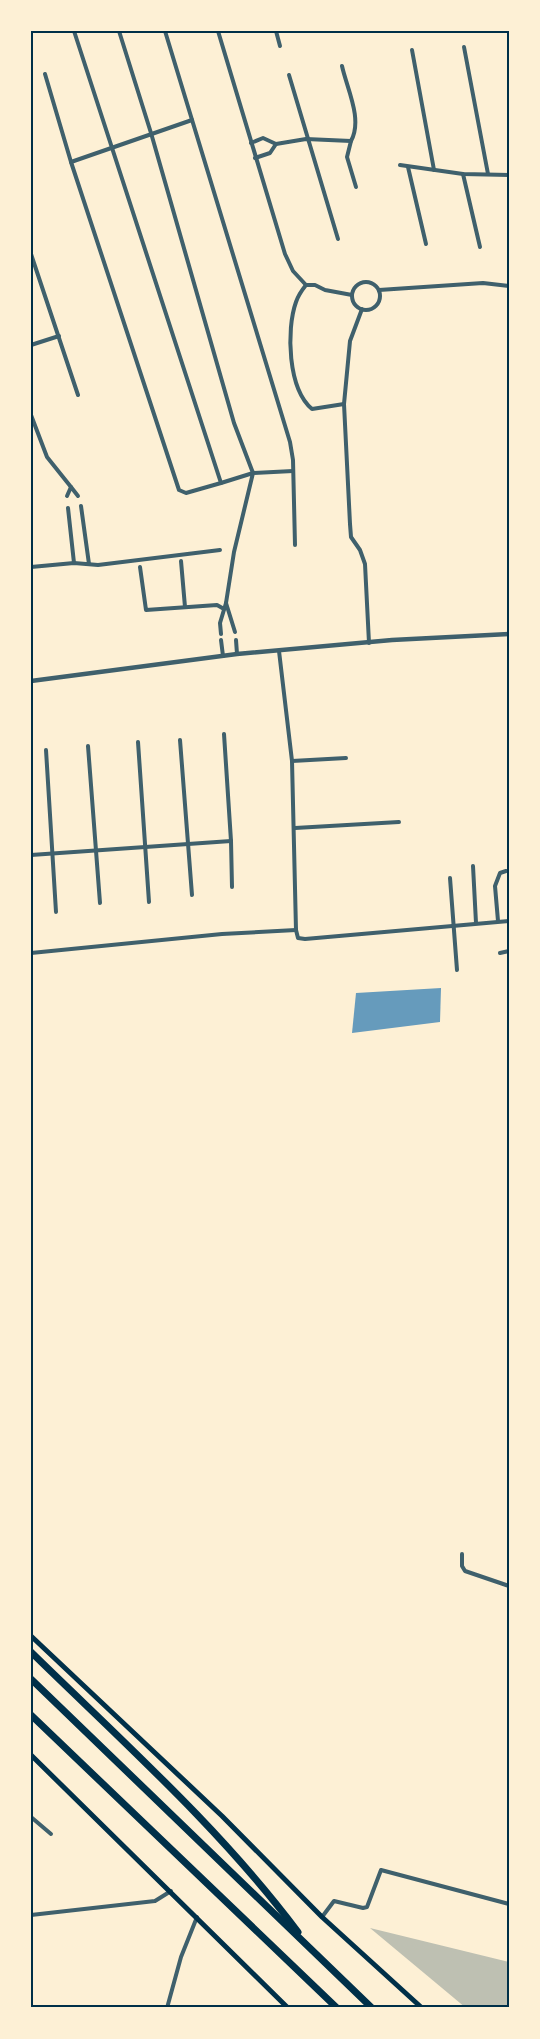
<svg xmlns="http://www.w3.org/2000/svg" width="540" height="2039" font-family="'PT Serif',serif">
  <rect width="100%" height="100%" fill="#fdf0d5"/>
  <polygon fill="#669bbc" points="441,988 440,1022 352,1033 356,993"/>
  <polygon fill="#bec0b2" points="370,1928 509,1962 509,2008 466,2008"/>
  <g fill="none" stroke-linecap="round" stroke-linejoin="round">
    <g stroke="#3f606c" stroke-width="4">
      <polyline points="74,31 221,483 253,473 293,471"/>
      <polyline points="119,31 151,133 234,423 253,473 234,552 226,603 220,623 221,634"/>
      <polyline points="165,31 290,442 293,460 295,545"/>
      <polyline points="218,31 285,254 293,271 306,285 315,285 325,290 352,295"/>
      <polyline points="276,31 280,46"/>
      <polyline points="464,47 488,174"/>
      <polyline points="412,50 434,170"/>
      <polyline points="45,74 71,162 179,490 186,493 221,483"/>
      <polyline points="289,75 338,239"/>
      <polyline points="351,141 347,157 356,187"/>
      <path d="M251,143L263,138L276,144L306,139L351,141C363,119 347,89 342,66"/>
      <polyline points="255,158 270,153 276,144"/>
      <polyline points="71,162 192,120"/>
      <polyline points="400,165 463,174 509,175"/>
      <polyline points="408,167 426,244"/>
      <polyline points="463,174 480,247"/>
      <polyline points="31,254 78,395"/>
      <circle cx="366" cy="296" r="14"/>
      <path d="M306,285C302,290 298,296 296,302C286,330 288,389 312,409L344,404"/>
      <polyline points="379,290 483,283 509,286"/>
      <polyline points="362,309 350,341 344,404 350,524 351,537 360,550 365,564 369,643"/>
      <polyline points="31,345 59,336"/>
      <polyline points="31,415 47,457 71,487"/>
      <polyline points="67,496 71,487 78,496"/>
      <polyline points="81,506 89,564"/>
      <polyline points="68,508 74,563"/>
      <polyline points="181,561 185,607"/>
      <polyline points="31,567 74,563 98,565 220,550"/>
      <polyline points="140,567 146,610 217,605 224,609"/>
      <polyline points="226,603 235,632"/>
      <polyline points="221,640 223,656"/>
      <polyline points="236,640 237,654"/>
      <polyline points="279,651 292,761 296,930 298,938 305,939 509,921"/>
      <polyline points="224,734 231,841 232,887"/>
      <polyline points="180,740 192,895"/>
      <polyline points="138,742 149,902"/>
      <polyline points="88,746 100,903"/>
      <polyline points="46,750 56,912"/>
      <polyline points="292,761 346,758"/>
      <polyline points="295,828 399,822"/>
      <polyline points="31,855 231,841"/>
      <polyline points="473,866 476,923"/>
      <polyline points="450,878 457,970"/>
      <polyline points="498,921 495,886 500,873 506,871"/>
      <polyline points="31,953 222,934 296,930"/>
      <polyline points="500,953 509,951"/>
      <polyline points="462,1554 462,1566 465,1571 509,1586"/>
      <polyline points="31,1817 51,1834"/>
      <polyline points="31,1915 155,1901 171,1891"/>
      <polyline points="322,1917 334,1901 363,1908 367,1907 381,1870 509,1904"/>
      <polyline points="167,2008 181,1957 197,1917"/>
    </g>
    <polyline stroke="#3f606c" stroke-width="4.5" points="31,681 237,654 392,640 509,634"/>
    <g stroke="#003049" stroke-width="5">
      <polyline points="31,1636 222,1816 322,1917 422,2008"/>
      <polyline points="31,1755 288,2008"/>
    </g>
    <g stroke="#003049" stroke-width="7">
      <path d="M31,1652C124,1743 220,1828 298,1932"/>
      <polyline points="31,1679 372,2008"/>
      <polyline points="31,1715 337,2008"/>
    </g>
  </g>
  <rect width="540" height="2039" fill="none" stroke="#fdf0d5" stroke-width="65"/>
  <rect x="32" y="32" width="476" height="1974" fill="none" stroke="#003049" stroke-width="2"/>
</svg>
